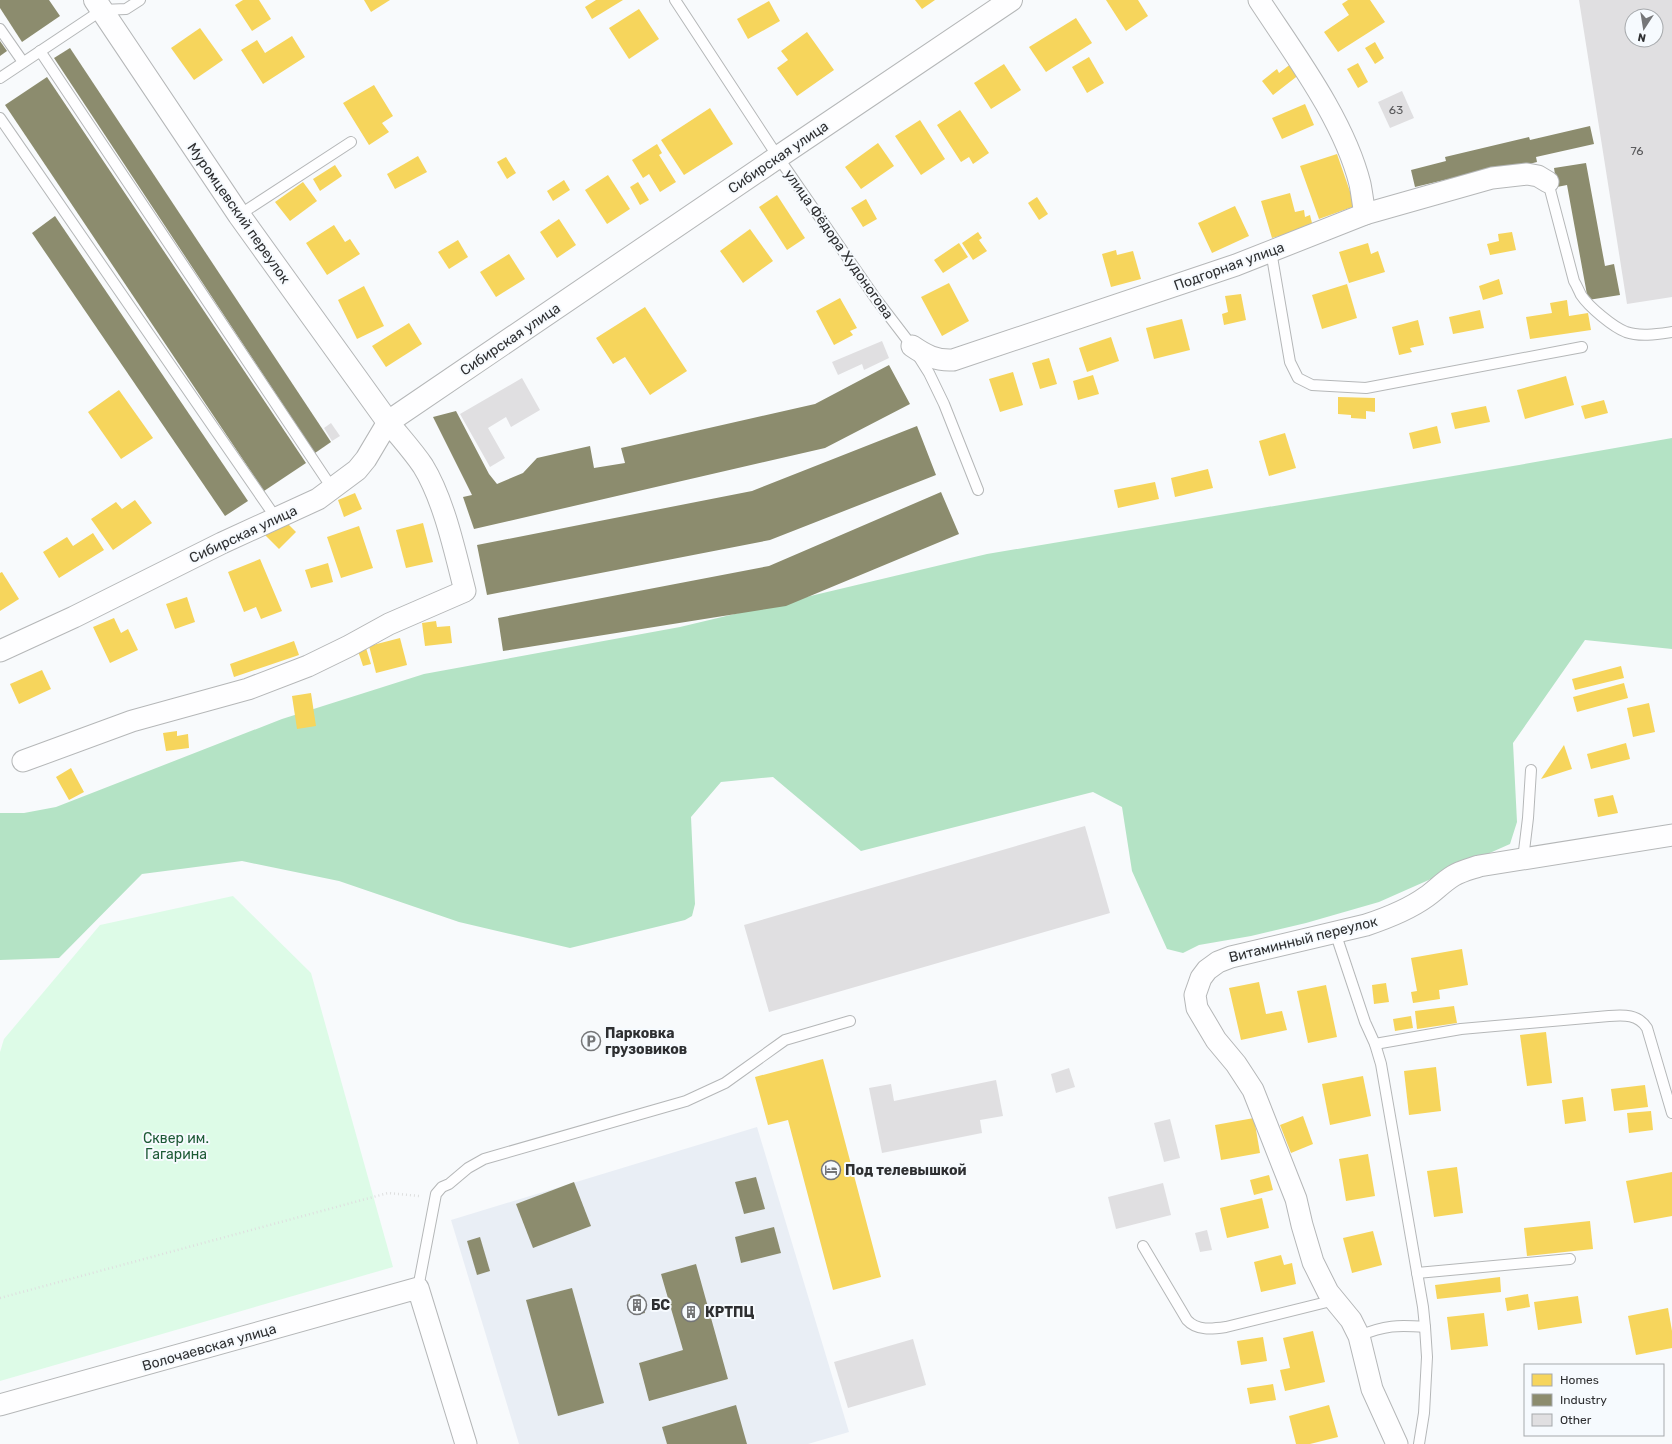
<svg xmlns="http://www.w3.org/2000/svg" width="1672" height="1444" font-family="Rubik,sans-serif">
  <rect width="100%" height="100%" fill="#f8fafc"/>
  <polygon fill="#e9eef5" points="757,1127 849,1432 808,1444 519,1444 451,1220"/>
  <polygon fill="#ddfbe7" points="233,896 311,973 393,1267 0,1381 0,1052 4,1039 100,925"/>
  <polygon fill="#b4e3c5" points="1672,438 1672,649 1585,640 1513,743 1517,822 1510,844 1379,902 1306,923 1251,936 1199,945 1183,953 1167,949 1132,871 1122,807 1093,792 861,851 773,777 721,782 691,817 695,904 692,916 685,920 570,948 459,922 339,881 242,861 142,874 59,958 0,960 0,813 24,813 56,807 282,719 424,674 680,627 987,554 1519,465"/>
  <g fill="#f6d55c">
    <polygon points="243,0 259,0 271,19 252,31 235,5"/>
    <polygon points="364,0 390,0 371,12"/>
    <polygon points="596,0 623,0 592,19 585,7"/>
    <polygon points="915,0 935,0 922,9"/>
    <polygon points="1106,0 1138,0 1148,16 1126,31"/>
    <polygon points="1348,0 1370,0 1385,22 1338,52 1324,32 1349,15 1342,4"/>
    <polygon points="769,1 780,21 748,39 737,19"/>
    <polygon points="639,9 659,39 629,59 609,28"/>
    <polygon points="1076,18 1092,43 1046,72 1029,47"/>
    <polygon points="200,28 223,60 194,80 171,48"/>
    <polygon points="807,32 834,70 797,96 777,68 788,60 781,51"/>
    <polygon points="292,36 305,57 263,84 241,50 257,40 265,53"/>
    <polygon points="1375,42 1384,58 1375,64 1365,48"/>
    <polygon points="1089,57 1104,83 1087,93 1072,67"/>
    <polygon points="1292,63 1300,74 1273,95 1262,81 1277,69 1279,73"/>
    <polygon points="1358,63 1368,82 1358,88 1347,69"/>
    <polygon points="1004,64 1021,90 991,109 974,83"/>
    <polygon points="374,85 393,116 382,123 389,132 369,145 343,103"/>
    <polygon points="1305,104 1314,125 1282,139 1272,118"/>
    <polygon points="710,108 733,144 684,175 661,140"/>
    <polygon points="960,110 989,153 973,164 969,157 961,162 937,125"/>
    <polygon points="920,120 945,159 921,175 895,136"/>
    <polygon points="878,143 894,166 861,189 845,167"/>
    <polygon points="657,144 662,153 659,155 676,182 660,192 649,174 643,178 632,160"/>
    <polygon points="1337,154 1355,206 1319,219 1300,166"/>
    <polygon points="418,156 427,172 395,189 387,174"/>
    <polygon points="506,157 516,173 507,179 497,162"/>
    <polygon points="335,165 342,176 320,191 313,179"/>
    <polygon points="608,175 630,209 607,224 585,190"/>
    <polygon points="564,180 570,190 553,201 547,191"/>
    <polygon points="303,182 317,201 290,221 275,202"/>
    <polygon points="638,182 649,200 640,205 630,187"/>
    <polygon points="1290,193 1295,212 1304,210 1305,217 1310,215 1313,227 1272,238 1261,201"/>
    <polygon points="777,195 805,238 787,250 759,207"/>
    <polygon points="1037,197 1048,214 1039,220 1028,203"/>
    <polygon points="866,199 877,219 863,227 851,208"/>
    <polygon points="1235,206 1249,236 1212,253 1198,223"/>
    <polygon points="559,219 576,245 557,258 540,232"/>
    <polygon points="334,225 345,242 350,239 360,254 327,275 306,243"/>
    <polygon points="750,229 773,261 743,283 720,251"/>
    <polygon points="978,232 982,238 979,240 987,251 973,260 962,243"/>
    <polygon points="1512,232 1516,250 1490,255 1487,244 1499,241 1498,234"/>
    <polygon points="458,240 468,257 449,269 438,252"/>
    <polygon points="959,243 968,257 943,273 934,260"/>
    <polygon points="1368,243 1371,254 1378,251 1385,272 1349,283 1339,252"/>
    <polygon points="1116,250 1117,255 1133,251 1141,279 1111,287 1102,254"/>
    <polygon points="509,254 525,279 496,297 480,272"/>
    <polygon points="1499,279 1503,294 1483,300 1479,286"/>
    <polygon points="949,283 969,321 942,336 921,297"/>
    <polygon points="1347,284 1357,318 1322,329 1312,295"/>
    <polygon points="364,286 384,326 357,339 338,300"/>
    <polygon points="1241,294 1246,320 1224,325 1222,314 1228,312 1225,296"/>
    <polygon points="840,298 857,328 850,331 853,335 834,345 816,311"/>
    <polygon points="1567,300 1569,316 1588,313 1591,330 1530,339 1526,317 1552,313 1550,303"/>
    <polygon points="645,307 687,371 650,395 625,357 613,364 596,338"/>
    <polygon points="1480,310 1484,328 1453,334 1449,317"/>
    <polygon points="1182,319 1190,350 1154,359 1146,328"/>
    <polygon points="1418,320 1424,345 1410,348 1412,352 1399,355 1392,327"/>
    <polygon points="409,323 422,344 386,367 372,346"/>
    <polygon points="1111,337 1119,361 1087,372 1079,348"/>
    <polygon points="1049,358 1057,384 1040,389 1032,363"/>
    <polygon points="1013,372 1023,405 1000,412 989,379"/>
    <polygon points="1093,375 1099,394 1078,400 1073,381"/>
    <polygon points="1566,376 1574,405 1525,419 1517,390"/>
    <polygon points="119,390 153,438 121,459 88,412"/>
    <polygon points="1338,397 1375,398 1375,412 1366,411 1366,419 1351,418 1351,415 1338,414"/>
    <polygon points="1604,400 1608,413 1585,419 1581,406"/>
    <polygon points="1486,406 1490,422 1455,429 1451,413"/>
    <polygon points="1437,426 1441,443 1413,449 1409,433"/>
    <polygon points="1285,433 1296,468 1269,476 1259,441"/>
    <polygon points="1208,469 1213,488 1175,497 1171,478"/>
    <polygon points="1155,482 1159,499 1118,508 1114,490"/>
    <polygon points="355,493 362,509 344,517 338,500"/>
    <polygon points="135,500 152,523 113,550 91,519 116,502 122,509"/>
    <polygon points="282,518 296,532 279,549 265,535"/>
    <polygon points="423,523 433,562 406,568 396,530"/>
    <polygon points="359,526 373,568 341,578 327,537"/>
    <polygon points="93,533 104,550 59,578 43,552 67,537 73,546"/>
    <polygon points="260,559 282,611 261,619 256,607 244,612 228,572"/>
    <polygon points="328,563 333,582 311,588 305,570"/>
    <polygon points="2,572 19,599 0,611 0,573"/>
    <polygon points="187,597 195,622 175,629 166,604"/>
    <polygon points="114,618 121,633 128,629 138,650 110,663 93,627"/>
    <polygon points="436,621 437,627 450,626 452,643 425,646 422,623"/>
    <polygon points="400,638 407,665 376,673 369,646"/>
    <polygon points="294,641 299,655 234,677 230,664"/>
    <polygon points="366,648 371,664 363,666 358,651"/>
    <polygon points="1621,666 1624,678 1575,690 1572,679"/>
    <polygon points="42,670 51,689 19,704 10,684"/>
    <polygon points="1624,683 1628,698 1577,712 1573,697"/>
    <polygon points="311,693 316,726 297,729 292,696"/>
    <polygon points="1649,703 1655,732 1633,737 1627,708"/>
    <polygon points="177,731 177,736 188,734 189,748 166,751 163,733"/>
    <polygon points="1626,743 1630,759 1591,769 1587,754"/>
    <polygon points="1564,745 1572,769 1541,779"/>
    <polygon points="71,768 84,792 69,800 56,777"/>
    <polygon points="1613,795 1618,813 1598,817 1594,799"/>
    <polygon points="1462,949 1468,985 1439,990 1440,999 1413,1003 1411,992 1417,991 1411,958"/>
    <polygon points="1259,982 1266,1014 1282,1011 1287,1030 1241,1040 1229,988"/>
    <polygon points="1386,983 1389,1002 1374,1004 1372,985"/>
    <polygon points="1326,985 1337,1037 1308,1043 1297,991"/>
    <polygon points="1454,1006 1457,1023 1417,1029 1415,1011"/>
    <polygon points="1411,1016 1413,1028 1395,1031 1393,1019"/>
    <polygon points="1546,1032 1552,1083 1527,1086 1520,1035"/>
    <polygon points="823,1059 881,1277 833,1290 788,1120 768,1125 755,1077"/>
    <polygon points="1436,1067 1441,1111 1409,1115 1404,1071"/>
    <polygon points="1363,1076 1371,1116 1330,1125 1322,1084"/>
    <polygon points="1645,1085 1648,1107 1614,1111 1611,1089"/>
    <polygon points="1583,1097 1586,1121 1565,1124 1562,1100"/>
    <polygon points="1651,1111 1653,1130 1629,1133 1627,1113"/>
    <polygon points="1303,1116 1313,1144 1291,1153 1280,1125"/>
    <polygon points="1254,1118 1260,1153 1221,1160 1215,1125"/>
    <polygon points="1368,1154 1375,1196 1346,1201 1339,1159"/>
    <polygon points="1457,1167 1463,1213 1434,1217 1427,1171"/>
    <polygon points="1672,1172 1672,1216 1634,1223 1626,1181"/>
    <polygon points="1269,1175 1273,1190 1254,1195 1250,1180"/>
    <polygon points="1262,1198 1269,1228 1227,1238 1220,1208"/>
    <polygon points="1590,1221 1593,1249 1527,1256 1524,1228"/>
    <polygon points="1373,1231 1382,1265 1352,1273 1343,1238"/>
    <polygon points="1281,1255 1284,1265 1292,1263 1296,1284 1261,1292 1254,1262"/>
    <polygon points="1500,1277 1501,1292 1437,1299 1435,1285"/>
    <polygon points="1528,1294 1530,1307 1507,1311 1505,1298"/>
    <polygon points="1578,1296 1582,1323 1538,1330 1534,1302"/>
    <polygon points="1668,1308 1672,1331 1672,1348 1636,1355 1628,1316"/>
    <polygon points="1484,1313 1488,1346 1451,1350 1447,1317"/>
    <polygon points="1313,1331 1325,1382 1285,1391 1280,1370 1290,1368 1283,1338"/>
    <polygon points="1263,1337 1267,1361 1241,1365 1237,1341"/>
    <polygon points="1273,1384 1276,1400 1250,1404 1247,1388"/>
    <polygon points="1329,1405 1338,1437 1310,1444 1296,1444 1289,1416"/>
  </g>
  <g fill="#8c8c6e">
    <polygon points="0,0 49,0 60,16 22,42 0,8"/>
    <polygon points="0,41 7,51 0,56"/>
    <polygon points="70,48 331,442 315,453 54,58"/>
    <polygon points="47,77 306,463 264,491 5,105"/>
    <polygon points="1590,126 1594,144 1536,157 1537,162 1479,176 1478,172 1415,187 1411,170 1446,161 1445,157 1529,137 1530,140"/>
    <polygon points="1586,163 1605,266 1614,264 1620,295 1588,300 1567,185 1557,187 1554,168"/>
    <polygon points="55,216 248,501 225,516 32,233"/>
    <polygon points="889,365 910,404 825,448 474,529 463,497 472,495 433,417 456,411 489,474 497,484 523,473 537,458 590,446 594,468 625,463 621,448 815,404"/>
    <polygon points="917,426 936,475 770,540 487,595 477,545 752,491"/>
    <polygon points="941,492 959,534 786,606 503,651 498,618 769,566"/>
    <polygon points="756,1177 765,1209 744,1214 735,1182"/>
    <polygon points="574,1182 591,1226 533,1248 516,1204"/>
    <polygon points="774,1227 781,1253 741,1263 735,1237"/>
    <polygon points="480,1237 490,1271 477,1275 467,1241"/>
    <polygon points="696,1264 728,1379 649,1401 639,1363 683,1350 661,1274"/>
    <polygon points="572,1288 604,1403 558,1416 526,1300"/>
    <polygon points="640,1294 645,1313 635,1315 630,1296"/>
    <polygon points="736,1405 747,1444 667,1444 662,1427"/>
  </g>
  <g fill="#e0dfe1" fill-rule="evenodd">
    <path d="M1579,0H1672V297L1627,304ZM1632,16H1656V40H1632Z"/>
    <polygon points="1402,91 1414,118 1390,128 1378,102"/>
    <polygon points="882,341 889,358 864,370 862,364 838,375 832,362"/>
    <polygon points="522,378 540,410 511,427 506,417 488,428 505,458 490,467 460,414"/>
    <polygon points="331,423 340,436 332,441 324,428"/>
    <polygon points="1085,826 1110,913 769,1012 744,925"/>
    <polygon points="1069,1068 1075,1087 1056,1093 1051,1074"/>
    <polygon points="996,1080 1003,1116 980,1120 982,1133 882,1153 869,1088 891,1084 894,1101"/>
    <polygon points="1170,1119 1180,1158 1164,1162 1154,1123"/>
    <polygon points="1163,1183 1171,1215 1116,1229 1108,1197"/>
    <polygon points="1207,1230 1212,1250 1200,1252 1195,1233"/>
    <polygon points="913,1339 926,1385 848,1408 834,1362"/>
  </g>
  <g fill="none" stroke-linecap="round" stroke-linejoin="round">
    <g stroke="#b5b7b8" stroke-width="12">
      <g id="service">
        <polyline points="675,0 778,157 876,299 912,346 929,373 944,404 978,490"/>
        <polyline points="0,29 23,62"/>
        <polyline points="40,51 332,488"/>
        <polyline points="0,78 102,10 126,9 140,0"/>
        <polyline points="0,118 276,518"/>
        <path d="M1548,182L1574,281C1577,286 1579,291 1581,295C1589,307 1613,327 1626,332C1640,337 1658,334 1672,332"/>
        <polyline points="239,215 351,142"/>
        <polyline points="1271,251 1290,362 1298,378 1312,385 1366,388 1582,347"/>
        <polyline points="1523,859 1528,818 1531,770"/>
        <polyline points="1335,932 1365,1022 1375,1044 1381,1064 1423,1307 1425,1327 1427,1357 1424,1413 1419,1444"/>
        <path d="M1375,1044L1461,1029L1609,1016C1624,1015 1638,1014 1647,1028L1672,1113"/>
        <path d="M1143,1246L1187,1320C1197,1331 1212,1329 1226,1327L1335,1300"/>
        <polyline points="1417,1273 1570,1259"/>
        <polyline points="418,1288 436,1194 442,1187 449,1184 468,1168 484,1159 686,1101 725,1083 785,1040 850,1021"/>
        <path d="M1359,1336C1385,1325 1398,1325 1425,1327"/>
      </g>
    </g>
    <g stroke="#b5b7b8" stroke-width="23">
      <g id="minor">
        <path d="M1259,0C1295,55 1344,120 1360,184C1362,194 1363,204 1365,214"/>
        <path d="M912,346C925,355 936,361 953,360L1236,265L1365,214L1492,178L1527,174L1538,176L1548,182"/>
        <path d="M0,651L74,617L222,543L318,499L357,470L366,459L388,422C400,437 413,451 423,466C444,500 455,552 465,591L389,624L349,646L308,666L248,689L132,721L23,761"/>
        <polyline points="0,1405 418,1288 466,1444"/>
        <path d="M1397,1444L1372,1389L1359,1336L1351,1320L1328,1292L1313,1262L1302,1225L1296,1199L1253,1090L1236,1064L1216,1040L1197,1008L1195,995L1201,978L1207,970L1218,962L1231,957L1366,925C1387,918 1408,910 1426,897C1435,891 1443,882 1453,876C1461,871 1470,869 1479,866L1672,835"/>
      </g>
    </g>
    <g stroke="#b5b7b8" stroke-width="24">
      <polyline id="tertiary" points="95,0 239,215 388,422 778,157 1011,0"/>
    </g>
    <polyline stroke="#dedfdf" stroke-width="2.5" stroke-dasharray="1 3" stroke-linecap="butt" points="0,1298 388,1193 419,1196"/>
    <use href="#service" stroke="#fefeff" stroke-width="10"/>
    <use href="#minor" stroke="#fefeff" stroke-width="21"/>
    <use href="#tertiary" stroke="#fefeff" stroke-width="22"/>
  </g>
  <defs>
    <g id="parking-ring" transform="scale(1)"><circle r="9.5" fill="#f6fafe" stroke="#757678" stroke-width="1.5"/><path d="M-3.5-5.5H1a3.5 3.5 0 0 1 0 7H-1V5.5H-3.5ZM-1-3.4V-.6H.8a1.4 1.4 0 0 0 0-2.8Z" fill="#757678"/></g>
    <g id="hotel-ring" transform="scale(1)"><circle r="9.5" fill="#f6fafe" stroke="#757678" stroke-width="1.5"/><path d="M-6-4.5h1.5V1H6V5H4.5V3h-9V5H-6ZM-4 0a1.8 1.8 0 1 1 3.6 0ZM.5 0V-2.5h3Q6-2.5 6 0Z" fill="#757678"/></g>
    <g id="building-ring" transform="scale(1)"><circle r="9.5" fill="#f6fafe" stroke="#757678" stroke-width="1.5"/><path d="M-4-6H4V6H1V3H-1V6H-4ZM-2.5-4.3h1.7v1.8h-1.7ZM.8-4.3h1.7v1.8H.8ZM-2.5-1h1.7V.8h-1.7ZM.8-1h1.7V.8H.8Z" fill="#757678"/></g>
  </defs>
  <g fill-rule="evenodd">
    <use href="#parking-ring" x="591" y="1041"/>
    <use href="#hotel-ring" x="831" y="1170"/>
    <use href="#building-ring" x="637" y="1305"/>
    <use href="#building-ring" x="691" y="1312"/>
  </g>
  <g text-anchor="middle" stroke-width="4" stroke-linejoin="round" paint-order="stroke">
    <g font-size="12" fill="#5c5c5e">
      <text x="1396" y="114">63</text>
      <text x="1637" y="155">76</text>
    </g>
    <g font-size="14" fill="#2e2f31" stroke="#f6fafe">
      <text transform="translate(778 157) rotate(-34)" y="5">Сибирская улица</text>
      <text transform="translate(239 213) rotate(55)" y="5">Муромцевский переулок</text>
      <text transform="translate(839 244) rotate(55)" y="5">улица Фёдора Худоногова</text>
      <text transform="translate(1229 266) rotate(-20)" y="5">Подгорная улица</text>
      <text transform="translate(510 339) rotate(-34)" y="5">Сибирская улица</text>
      <text transform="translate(243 534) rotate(-25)" y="5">Сибирская улица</text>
      <text transform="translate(1303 939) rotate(-14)" y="5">Витаминный переулок</text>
      <text transform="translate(209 1347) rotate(-16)" y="5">Волочаевская улица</text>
    </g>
    <g font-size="14" font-weight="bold" fill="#2e2f31" stroke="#f6fafe" text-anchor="start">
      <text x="605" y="1038">Парковка<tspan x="605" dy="16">грузовиков</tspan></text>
      <text x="845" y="1175">Под телевышкой</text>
      <text x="651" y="1310">БС</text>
      <text x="705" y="1317">КРТПЦ</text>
    </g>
    <g font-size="14" fill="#1d5a36" stroke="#f6fafe">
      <text x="176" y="1143">Сквер им.<tspan x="176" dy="16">Гагарина</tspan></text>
    </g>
  </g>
  <rect x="1524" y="1364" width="140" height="72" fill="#f6fafe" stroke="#a6a9ac"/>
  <rect x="1532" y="1374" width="20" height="12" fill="#f6d55c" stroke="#a6a9ac"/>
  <text x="1560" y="1384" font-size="12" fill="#2e2f31">Homes</text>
  <rect x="1532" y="1394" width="20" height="12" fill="#8c8c6e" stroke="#a6a9ac"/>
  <text x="1560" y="1404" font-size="12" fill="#2e2f31">Industry</text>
  <rect x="1532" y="1414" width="20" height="12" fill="#e0dfe1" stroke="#a6a9ac"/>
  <text x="1560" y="1424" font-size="12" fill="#2e2f31">Other</text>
  <g transform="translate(1644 28) rotate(192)"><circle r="19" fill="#f6fafe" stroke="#a6a9ac"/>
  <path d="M0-3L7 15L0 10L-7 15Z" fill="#757678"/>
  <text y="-6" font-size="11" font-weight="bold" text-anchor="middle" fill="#2e2f31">N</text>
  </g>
</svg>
